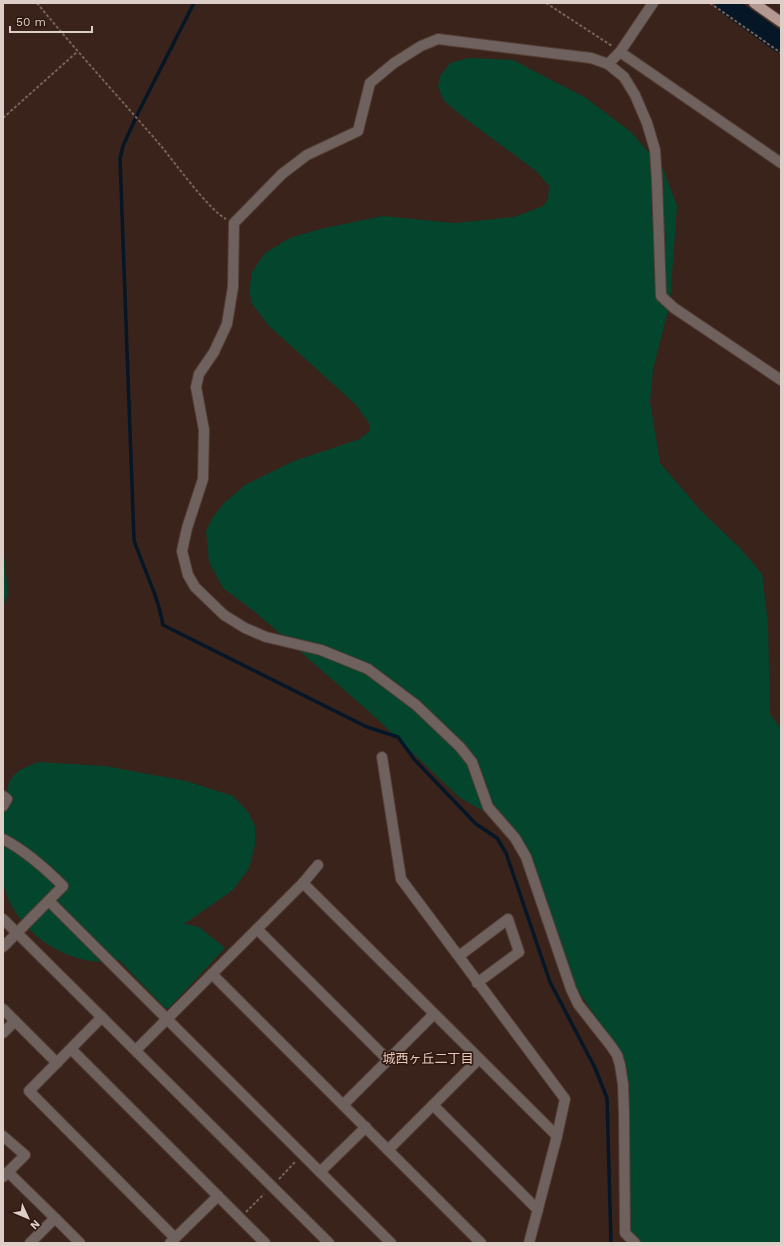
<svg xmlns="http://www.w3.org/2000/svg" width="784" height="1246" font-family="'Work Sans','Noto Sans JP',sans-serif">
  <rect width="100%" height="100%" fill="#3a231a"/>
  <g fill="#04452e">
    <polygon points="469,58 513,60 586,98 632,133 663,169 677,206 670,303 653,369 650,402 660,463 702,512 740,548 762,574 768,624 770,714 781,729 781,1243 638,1243 628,1230 625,1141 613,1043 569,977 528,854 505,823 460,798 374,716 255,612 223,588 209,562 206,531 213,517 224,503 245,485 294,461 360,439 370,431 369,423 355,404 269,326 252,304 249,290 252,272 265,253 290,238 320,229 383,216 455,223 514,217 543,206 548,199 549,186 536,171 463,117 444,101 438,87 440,76 450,63"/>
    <polygon points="3,545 8,593 3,608"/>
    <path d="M39,762L105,766L186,781L233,796L248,812L255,826V845L249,868L233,890L184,924L199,927L225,948L169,1008H165L119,960C71,971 11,930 3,881C3,856 0,799 11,779C17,769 29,766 39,762Z"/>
  </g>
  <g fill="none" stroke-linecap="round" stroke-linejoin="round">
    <path stroke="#051726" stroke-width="3.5" d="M194,3L138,113L123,146L120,159L134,540C143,568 158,595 163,625L367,727L398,737L414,759L476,824L497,838L506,853L550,982L595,1068L607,1098L611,1243"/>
    <polyline stroke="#051726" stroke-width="20" points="725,3 781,43"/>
    <g stroke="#543e36" stroke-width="12">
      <g id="minor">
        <polyline points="620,52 781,163"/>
        <polyline points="608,64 620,52 653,3"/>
        <polyline points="382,757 401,879 565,1099 557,1136 529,1243"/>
        <polyline points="3,796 7,799 3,806"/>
        <path d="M3,839C26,851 45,868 63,886L3,947"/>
        <polyline points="303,883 318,865"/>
        <polyline points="49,901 391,1243"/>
        <polyline points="3,919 329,1243"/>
        <polyline points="257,929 388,1060"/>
        <polyline points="459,956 508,919 519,952 477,983"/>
        <polyline points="212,974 481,1243"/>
        <polyline points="3,1009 57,1063"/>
        <polyline points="102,1017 29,1091 175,1238"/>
        <polyline points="3,1033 15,1021"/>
        <polyline points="71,1049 265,1243"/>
        <polyline points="136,1050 303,883 557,1136"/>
        <polyline points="343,1105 434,1014"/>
        <polyline points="433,1105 538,1210"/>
        <polyline points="3,1136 25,1155 3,1177"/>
        <polyline points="388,1150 479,1059"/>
        <polyline points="8,1172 55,1218"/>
        <polyline points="320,1172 366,1127"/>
        <polyline points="30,1243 55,1218 80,1243"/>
        <polyline points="170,1243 218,1196"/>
        <polyline points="635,1243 625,1233 624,1113 623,1084 620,1065 617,1055 611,1046 578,1004 571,989 526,857 515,838 488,807 472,762 460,747 416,705 368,669 321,650 266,637 245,628 224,615 195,587 188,575 182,551 187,528 203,479 204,430 196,387 199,374 214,352 227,324 233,287 234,223 282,174 307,155 358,131 370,83 394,63 421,46 438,39 591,58 608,64 624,77 635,95 647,123 655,150 657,181 661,296 674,308 781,380"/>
      </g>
    </g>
    <g stroke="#543e36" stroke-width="12">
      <polyline id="major" points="754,3 781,22"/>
    </g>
    <g stroke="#77635b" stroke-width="2" stroke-dasharray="3 2" stroke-linecap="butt">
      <path d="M37,3C77,52 120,98 161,146C176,164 208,209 226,219"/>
      <polyline points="546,3 612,46"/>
      <polyline points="710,3 781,53"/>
      <polyline points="3,118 77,52"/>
      <polyline points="279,1179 295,1162"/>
      <polyline points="246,1212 264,1194"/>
    </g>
    <use href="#minor" stroke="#6e615e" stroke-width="10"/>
    <use href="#major" stroke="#b39991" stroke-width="10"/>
  </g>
  <g text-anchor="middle" stroke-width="3.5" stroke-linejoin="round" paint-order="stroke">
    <g font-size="13" fill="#e7c8bc" stroke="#2f1910">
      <text x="428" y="1063">城西ヶ丘二丁目</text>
    </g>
  </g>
  <rect width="784" height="1246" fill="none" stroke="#ddcec7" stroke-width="8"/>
  <g transform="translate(28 1218) rotate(134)" stroke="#2f1910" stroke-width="3" paint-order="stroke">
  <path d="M0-3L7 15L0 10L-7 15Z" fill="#ddcec7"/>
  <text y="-6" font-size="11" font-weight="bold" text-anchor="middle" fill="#ddcec7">N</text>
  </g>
  <path d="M10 26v6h82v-6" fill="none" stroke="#ddcec7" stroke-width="2"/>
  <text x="16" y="26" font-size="12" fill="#ddcec7" stroke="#2f1910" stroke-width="3" paint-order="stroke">50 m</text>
</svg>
